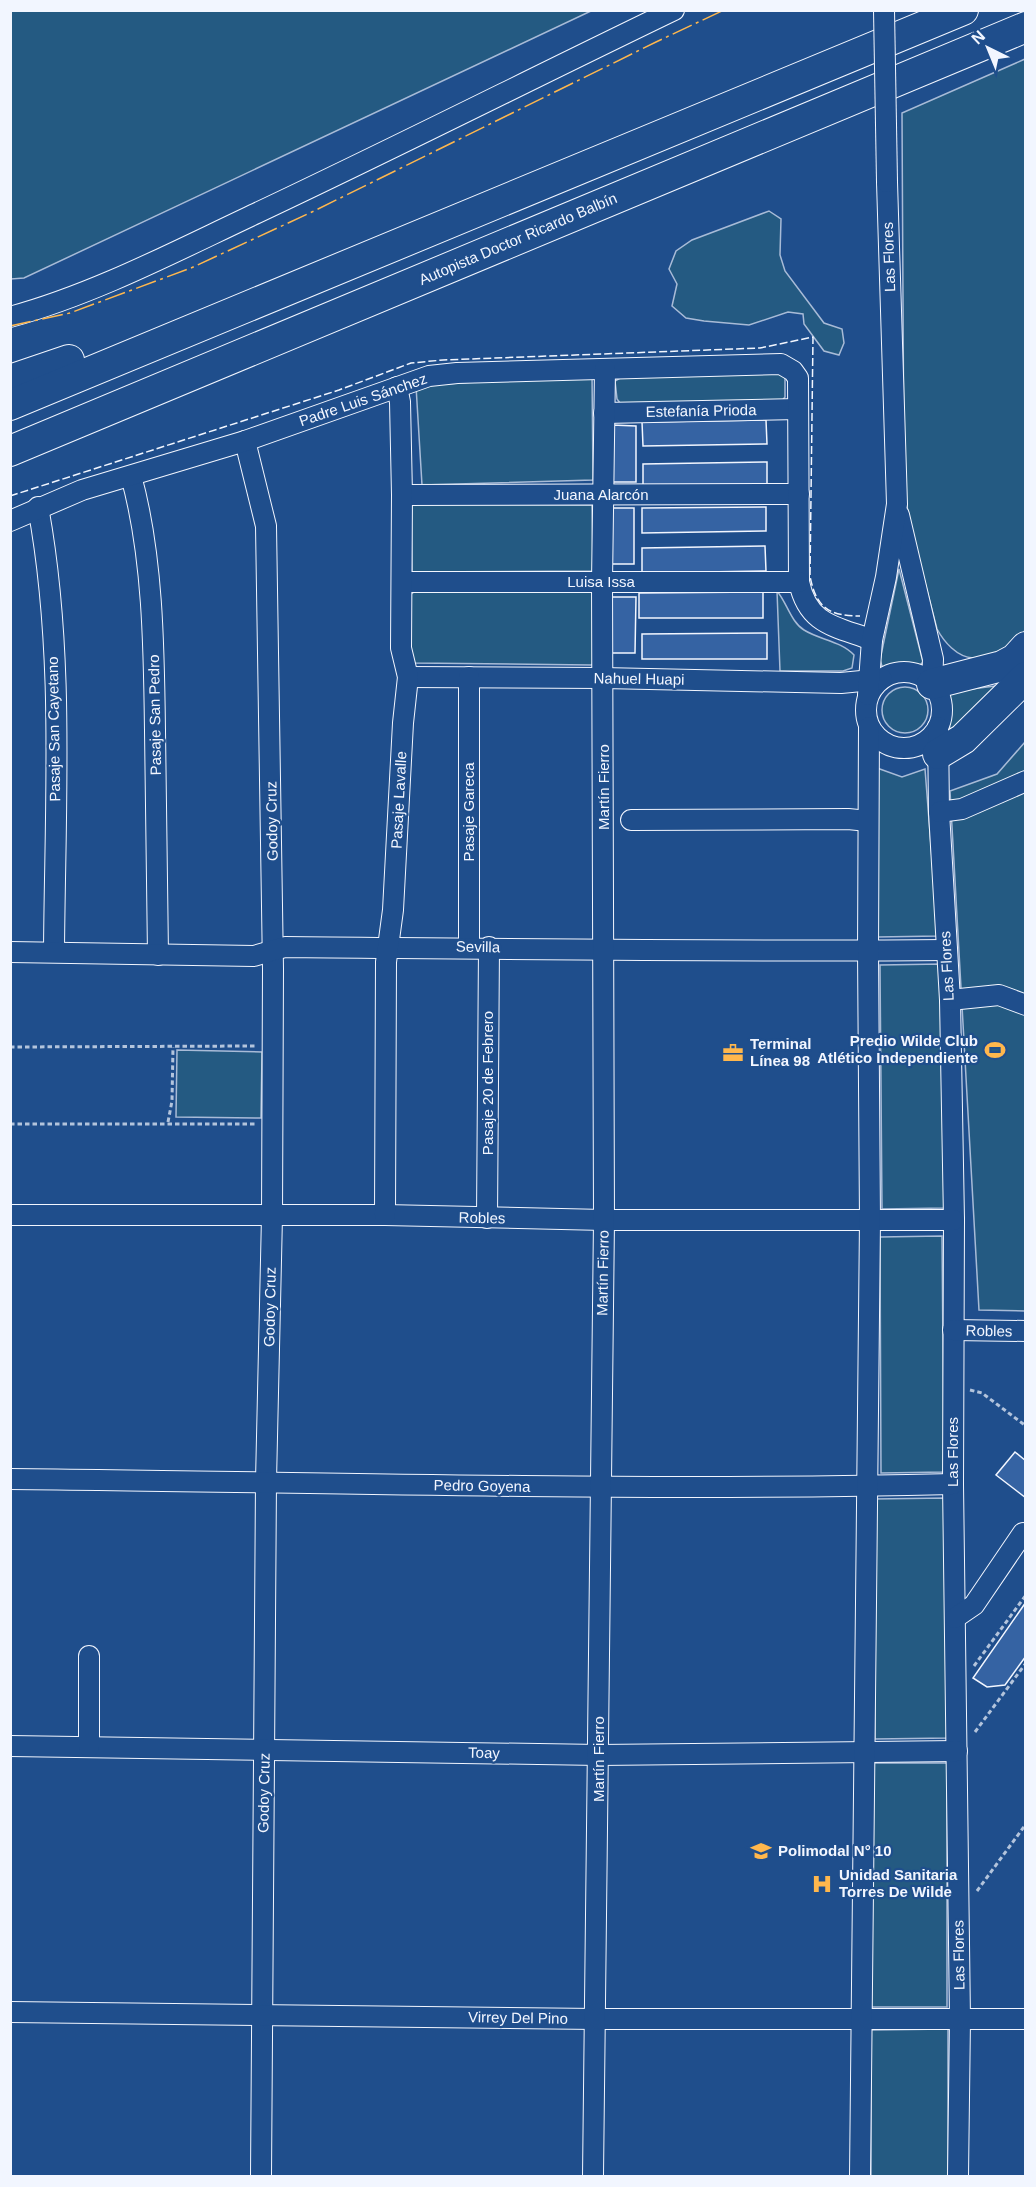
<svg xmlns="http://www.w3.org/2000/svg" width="1036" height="2187" font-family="Arial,sans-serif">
  <rect width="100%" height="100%" fill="#1f4e8c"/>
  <g fill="#245a82" stroke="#a8bbd7" stroke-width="1.5">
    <polygon points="11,10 591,10 591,11 24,278 11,279"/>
    <path d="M1025,59L1026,628L1015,649C1004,652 984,659 973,658C957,657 944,642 937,629L911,529L904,489L902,113Z"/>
    <polygon points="769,211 781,219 780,255 785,271 824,323 842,329 844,343 839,355 824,351 804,324 803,314 788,312 749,325 704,321 686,318 672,306 677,284 669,269 676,251 692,240"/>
    <polygon points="779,373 785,377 785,397 781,402 620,403 617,399 615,381 622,377"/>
    <polygon points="592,374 593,480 422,485 416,386"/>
    <polygon points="411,504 592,505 593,571 412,572"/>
    <polygon points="899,569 923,662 916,669 886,670 882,666 880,660"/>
    <polygon points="590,590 595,594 597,661 591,665 414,663 411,659 410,595 414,592"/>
    <path d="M777,591C787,603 791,622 804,630C820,640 841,641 854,655L852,668L843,671H780Z"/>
    <polygon points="1016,679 950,735 948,692 995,686"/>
    <circle cx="905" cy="710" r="23"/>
    <polygon points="1025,742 1025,1311 979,1310 950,791 997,774"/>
    <polygon points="877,768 902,777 925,769 938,936 877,937"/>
    <polygon points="942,964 945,1208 882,1209 880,965"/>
    <polygon points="177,1050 262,1052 261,1118 176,1117"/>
    <polygon points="942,1236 944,1472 881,1473 880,1237"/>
    <polygon points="946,1498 949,1738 875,1739 873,1499"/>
    <rect x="871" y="1763" width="76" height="244"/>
    <polygon points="948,2029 948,2176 871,2176 871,2030"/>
  </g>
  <g fill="#3563a3" stroke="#f2f6ff" stroke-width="1.5">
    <polygon points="766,420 767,444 643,446 642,422"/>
    <polygon points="612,425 636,426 636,482 612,482"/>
    <polygon points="767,462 767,487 643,489 643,464"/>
    <polygon points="766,507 766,531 642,533 642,508"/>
    <polygon points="611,508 634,508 634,564 610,564"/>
    <polygon points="765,546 766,571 642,573 642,548"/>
    <polygon points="763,592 763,618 639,618 639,593"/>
    <polygon points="612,597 636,597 635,653 611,653"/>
    <polygon points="767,633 767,659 642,659 642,634"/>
    <polygon points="1015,1452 1026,1461 1026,1498 996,1475"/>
    <polygon points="1026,1602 1026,1656 1005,1685 987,1687 973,1678"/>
  </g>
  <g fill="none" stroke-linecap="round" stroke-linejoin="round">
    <g stroke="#f2f6ff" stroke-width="22">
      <g id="minor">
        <path d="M10,317C95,294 178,250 257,213C397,147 535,77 674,10"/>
        <polyline points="604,413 798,409"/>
        <polyline points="245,441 266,526 273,969 272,1216 266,1481 261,2176"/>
        <path d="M131,476C153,555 154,649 155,731C156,805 157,880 158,955"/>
        <polyline points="402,495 799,494"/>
        <path d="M38,507C65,653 55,804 54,951"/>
        <polyline points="899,515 933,659 932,684"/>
        <path d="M10,521L82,490L245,441L429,376L457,373L781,364L793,371L798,378L799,582C808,625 835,626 872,640"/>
        <polyline points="403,582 799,582"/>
        <circle cx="904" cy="710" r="38"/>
        <polyline points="408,677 603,678 841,683 882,679"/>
        <polyline points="868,695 872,640 886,577 897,504 887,182"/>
        <polyline points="938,727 939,812 950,1000 954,1220 953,1484 960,2019 958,2176"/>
        <polyline points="939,812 962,809 1026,781"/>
        <polyline points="631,820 848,819 868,821"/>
        <polyline points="469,947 469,677"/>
        <path d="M10,952L254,956L285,947C506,949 726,952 947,950"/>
        <polyline points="950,1000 999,995 1026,1005"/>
        <polyline points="10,1215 385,1215 604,1220 954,1220"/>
        <polyline points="385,1215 386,962 393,910 403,723 408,677 401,648 402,495 400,402 397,387"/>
        <polyline points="487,1218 489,947"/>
        <polyline points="953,1330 1026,1331"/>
        <path d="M10,1479C325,1482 639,1492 953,1484"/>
        <polyline points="955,1618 974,1605 1023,1533"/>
        <polyline points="10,1746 599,1755 957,1751"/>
        <polyline points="89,1747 89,1656"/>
        <polyline points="10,2012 596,2019 1026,2019"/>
        <polyline points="593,2176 604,1220 602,582 605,369"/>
        <polyline points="860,2176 870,1220 868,951 869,727"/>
      </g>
    </g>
    <g stroke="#f2f6ff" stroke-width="32">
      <g id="highway">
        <polyline points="10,380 69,360"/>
        <polyline points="10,405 963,10"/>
        <polyline points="10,451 1026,27"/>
        <polyline points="932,684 1002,666 1015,659 1026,647"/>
        <polyline points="938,754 963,739 1026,677"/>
      </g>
    </g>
    <g stroke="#b3c4dc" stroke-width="3" stroke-dasharray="4.5 3" stroke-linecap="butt">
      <polyline points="10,1047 255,1046"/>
      <polyline points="168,1122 172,1101 173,1047"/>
      <polyline points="10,1124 255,1124"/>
      <polyline points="970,1390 982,1393 1026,1426"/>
      <polyline points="974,1666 1026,1595"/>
      <polyline points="975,1732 1026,1663"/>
      <polyline points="977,1891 1026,1824"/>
    </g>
    <use href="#minor" stroke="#1f4e8c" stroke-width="20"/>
    <use href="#highway" stroke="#1f4e8c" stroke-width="30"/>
    <g stroke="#f2f6ff" stroke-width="22" stroke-linecap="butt">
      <polyline id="minor-bridge" points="884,10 887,182"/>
    </g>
    <use href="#minor-bridge" stroke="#1f4e8c" stroke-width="20"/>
    <path stroke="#f2f6ff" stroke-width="1.5" stroke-dasharray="8 3" stroke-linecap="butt" d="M10,496L339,390L411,363L443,360L760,348L813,337L810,576C816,608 829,616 860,616"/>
    <polyline stroke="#ffb74d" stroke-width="1.5" stroke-dasharray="21 4.5 3 4.5" stroke-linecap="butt" points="10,326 70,313 191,268 314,211 656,42 724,10"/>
  </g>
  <defs>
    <g id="stadium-bare" transform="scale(1.62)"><path d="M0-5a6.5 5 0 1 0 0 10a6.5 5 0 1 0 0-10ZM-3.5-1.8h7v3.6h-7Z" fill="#ffb74d" stroke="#1f4e8c" stroke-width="2.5" paint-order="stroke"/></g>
    <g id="office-bare" transform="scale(1.62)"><path d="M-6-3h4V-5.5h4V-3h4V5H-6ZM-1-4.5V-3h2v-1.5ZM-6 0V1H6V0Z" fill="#ffb74d" stroke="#1f4e8c" stroke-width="2.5" paint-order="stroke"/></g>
    <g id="school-bare" transform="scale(1.62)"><path d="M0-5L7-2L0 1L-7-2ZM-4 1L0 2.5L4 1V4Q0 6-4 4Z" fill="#ffb74d" stroke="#1f4e8c" stroke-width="2.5" paint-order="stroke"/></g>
    <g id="hospital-bare" transform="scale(1.62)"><path d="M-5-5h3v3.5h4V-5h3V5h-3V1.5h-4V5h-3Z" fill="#ffb74d" stroke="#1f4e8c" stroke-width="2.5" paint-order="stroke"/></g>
  </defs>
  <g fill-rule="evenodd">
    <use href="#stadium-bare" x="995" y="1050"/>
    <use href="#office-bare" x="733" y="1053"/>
    <use href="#school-bare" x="761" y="1851"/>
    <use href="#hospital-bare" x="822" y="1884"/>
  </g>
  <g text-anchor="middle" stroke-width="4.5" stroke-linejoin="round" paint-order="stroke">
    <g font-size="15" fill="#f2f6ff" stroke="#1f4e8c">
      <text transform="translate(518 239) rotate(-23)" y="5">Autopista Doctor Ricardo Balbín</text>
      <text transform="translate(889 257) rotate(-92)" y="5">Las Flores</text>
      <text transform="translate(363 400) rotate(-19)" y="5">Padre Luis Sánchez</text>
      <text transform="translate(701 411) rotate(-1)" y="5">Estefanía Prioda</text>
      <text x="601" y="500">Juana Alarcón</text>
      <text x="601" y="587">Luisa Issa</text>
      <text transform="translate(639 679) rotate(1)" y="5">Nahuel Huapi</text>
      <text transform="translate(155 715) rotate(-91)" y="5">Pasaje San Pedro</text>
      <text transform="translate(54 729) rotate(-91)" y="5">Pasaje San Cayetano</text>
      <text transform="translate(604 787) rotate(-90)" y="5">Martín Fierro</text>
      <text transform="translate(399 800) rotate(-87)" y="5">Pasaje Lavalle</text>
      <text transform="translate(469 812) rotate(-90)" y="5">Pasaje Gareca</text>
      <text transform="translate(272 821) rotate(-91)" y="5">Godoy Cruz</text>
      <text transform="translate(478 947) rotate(1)" y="5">Sevilla</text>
      <text transform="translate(947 966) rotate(-93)" y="5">Las Flores</text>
      <text transform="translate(488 1083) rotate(-90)" y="5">Pasaje 20 de Febrero</text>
      <text transform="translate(482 1218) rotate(1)" y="5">Robles</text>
      <text transform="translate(603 1273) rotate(-89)" y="5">Martín Fierro</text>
      <text transform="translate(270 1307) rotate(-89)" y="5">Godoy Cruz</text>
      <text transform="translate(989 1331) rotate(1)" y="5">Robles</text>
      <text transform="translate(953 1452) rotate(-90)" y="5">Las Flores</text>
      <text transform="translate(482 1486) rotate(1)" y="5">Pedro Goyena</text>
      <text transform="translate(484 1753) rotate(1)" y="5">Toay</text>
      <text transform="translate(599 1759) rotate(-90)" y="5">Martín Fierro</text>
      <text transform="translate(264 1793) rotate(-89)" y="5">Godoy Cruz</text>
      <text transform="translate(959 1955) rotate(-91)" y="5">Las Flores</text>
      <text transform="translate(518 2018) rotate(1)" y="5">Virrey Del Pino</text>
    </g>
    <g font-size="15" font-weight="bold" fill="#f2f6ff" stroke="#1f4e8c" text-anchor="start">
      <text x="978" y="1046" text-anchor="end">Predio Wilde Club<tspan x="978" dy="17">Atlético Independiente</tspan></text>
      <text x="750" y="1049">Terminal<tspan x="750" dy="17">Línea 98</tspan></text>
      <text x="778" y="1856">Polimodal N° 10</text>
      <text x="839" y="1880">Unidad Sanitaria<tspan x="839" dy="17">Torres De Wilde</tspan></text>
    </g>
  </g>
  <rect width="1036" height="2187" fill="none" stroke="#f2f6ff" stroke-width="24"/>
  <g transform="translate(988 48) rotate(317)" stroke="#1f4e8c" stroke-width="4.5" paint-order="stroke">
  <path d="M0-4.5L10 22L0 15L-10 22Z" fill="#f2f6ff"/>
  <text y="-9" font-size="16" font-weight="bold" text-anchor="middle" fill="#f2f6ff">N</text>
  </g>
</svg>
